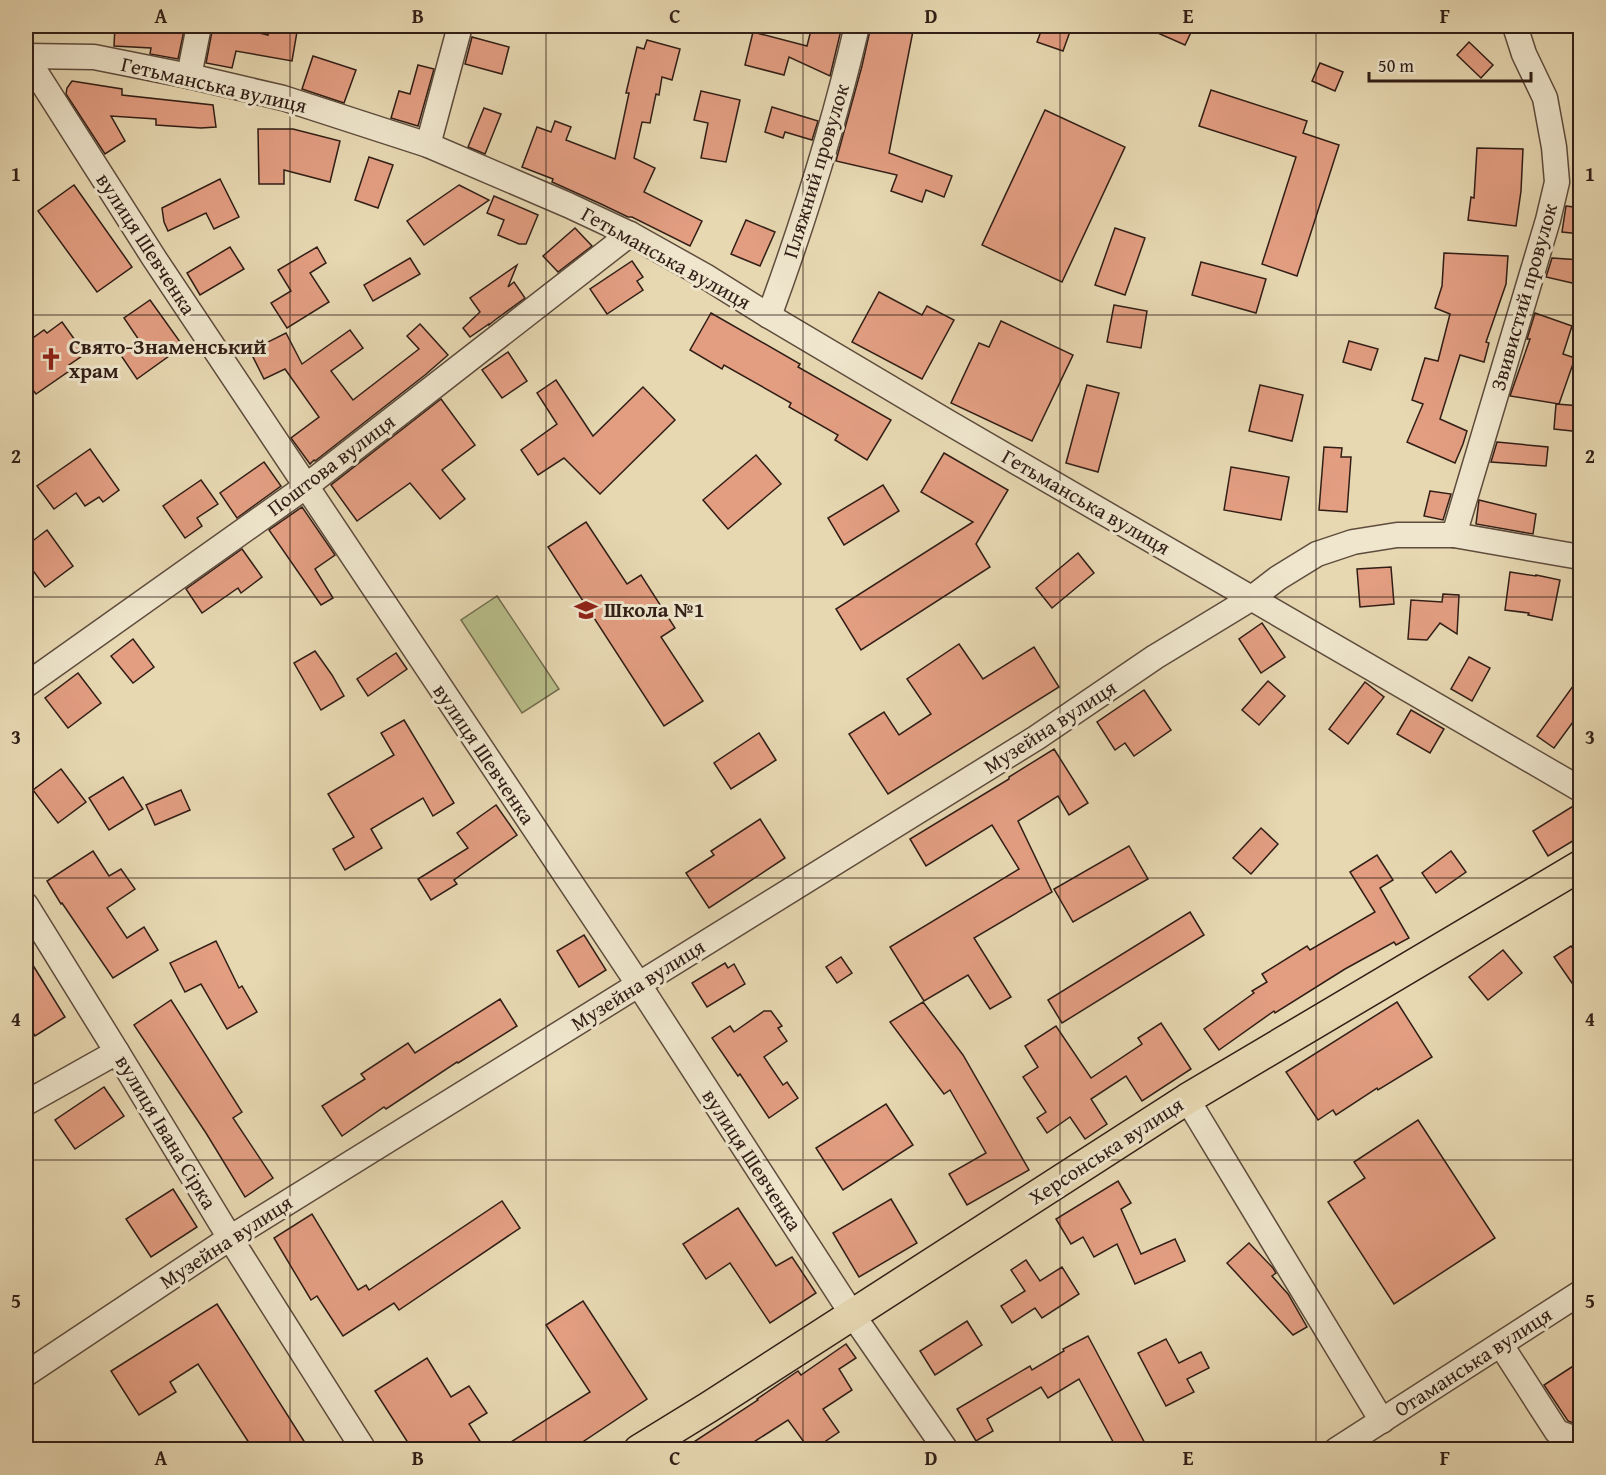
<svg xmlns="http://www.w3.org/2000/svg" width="1606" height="1475" font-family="'Gentium Book Plus',serif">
  <rect width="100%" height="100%" fill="#e7d8b2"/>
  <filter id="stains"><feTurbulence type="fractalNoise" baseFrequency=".00333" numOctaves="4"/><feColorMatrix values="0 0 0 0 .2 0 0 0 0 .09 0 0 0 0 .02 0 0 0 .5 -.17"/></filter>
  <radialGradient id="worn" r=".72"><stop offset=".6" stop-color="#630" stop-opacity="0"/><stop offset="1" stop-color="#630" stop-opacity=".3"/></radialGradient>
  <polygon fill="#b8be8a" stroke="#746e50" stroke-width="1.5" points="497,596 559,689 522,713 461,620"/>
  <g fill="#e39e82" stroke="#311e16" stroke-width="1.5">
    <polygon points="115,26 185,26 178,59 150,54 151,48 114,46"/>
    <polygon points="213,26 228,26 268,35 270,26 298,26 292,61 236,51 232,68 206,63"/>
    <polygon points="812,26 842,26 830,76 789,57 784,75 745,65 753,32 807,46"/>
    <polygon points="871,26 914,26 889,153 952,176 944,197 926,190 922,202 891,191 897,175 836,161 862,66"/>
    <polygon points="1043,26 1072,26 1063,51 1037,42"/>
    <polygon points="1142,26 1194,26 1185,45"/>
    <polygon points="472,37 509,47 502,74 465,64"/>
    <polygon points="647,40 680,49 672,80 662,77 659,95 656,94 650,123 642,122 634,158 655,168 644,192 702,221 690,246 632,217 628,217 601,204 552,182 553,179 522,167 537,127 551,132 555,121 571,127 566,140 615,159 629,93 626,93 637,47 644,49"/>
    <polygon points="1469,42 1493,65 1481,78 1457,55"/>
    <polygon points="313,56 356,70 344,103 302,89"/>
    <polygon points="1320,63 1343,72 1335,91 1312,81"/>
    <polygon points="418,65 434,69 418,126 391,118 399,91 410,94"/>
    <polygon points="72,81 122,89 122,95 213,105 216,127 201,128 156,125 156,119 111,116 125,141 105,154 66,94 67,88"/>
    <polygon points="1211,90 1307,121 1303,133 1339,145 1297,276 1262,264 1296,157 1199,126"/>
    <polygon points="701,91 740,100 726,162 701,158 708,123 694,120"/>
    <polygon points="772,107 818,121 812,140 785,132 783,138 765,132"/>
    <polygon points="484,108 501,114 485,154 468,147"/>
    <polygon points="1045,110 1125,147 1062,282 982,245"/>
    <polygon points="258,129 293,129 340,141 330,182 284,170 284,184 259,184"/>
    <polygon points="1477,148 1523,149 1521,191 1516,226 1468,220 1471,197 1474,198"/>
    <polygon points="369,157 393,165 378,208 355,200"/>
    <polygon points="220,179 239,217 214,229 206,213 168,231 164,222 162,208"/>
    <polygon points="74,185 132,267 97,292 38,211"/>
    <polygon points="459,185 489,200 424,245 407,221"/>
    <polygon points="494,196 538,215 526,244 519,244 498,235 504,220 487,213"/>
    <polygon points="1566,206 1581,208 1581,234 1562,232"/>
    <polygon points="746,220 775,232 760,266 731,254"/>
    <polygon points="575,228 592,246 558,272 543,256"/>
    <polygon points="1115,228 1145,238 1125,295 1095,285"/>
    <polygon points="230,247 244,269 200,295 187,273"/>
    <polygon points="317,247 326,263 310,273 329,302 287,328 271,303 291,291 278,270"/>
    <polygon points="1444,253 1508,256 1506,284 1486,342 1489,343 1484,362 1460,355 1440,419 1467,431 1463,444 1455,463 1407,442 1423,404 1412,400 1425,358 1438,361 1450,314 1435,308 1442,286"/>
    <polygon points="410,258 420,274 373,301 364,285"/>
    <polygon points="1552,258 1581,260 1581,285 1546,277"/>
    <polygon points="632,261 643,277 637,281 643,290 607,314 590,289"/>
    <polygon points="1201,262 1266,279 1256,313 1192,295"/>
    <polygon points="517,265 508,287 514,282 525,298 495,320 489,325 489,324 470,337 463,328 480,312 470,298"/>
    <polygon points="879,292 922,315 927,306 954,320 922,379 852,342"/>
    <polygon points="150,300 183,346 137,379 120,354 139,340 124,318"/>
    <polygon points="1114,305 1147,311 1141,348 1107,342"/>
    <polygon points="711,313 800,364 798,367 891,420 867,460 835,440 838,435 789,407 791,403 724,365 722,369 690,350"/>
    <polygon points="1535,313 1572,326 1563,354 1575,358 1559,404 1510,396 1530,339 1527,339"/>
    <polygon points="1001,321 1073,355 1032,441 951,403 979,343 989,347"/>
    <polygon points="62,322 85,354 69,365 72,369 36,394 33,390 26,396 26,343 44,330 47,333"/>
    <polygon points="420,324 448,355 425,375 315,461 314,460 310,464 291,438 319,417 285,369 264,379 250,351 286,333 302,364 350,330 363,348 331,371 353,400 419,349 407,336"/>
    <polygon points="1349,341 1378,349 1371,370 1343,362"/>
    <polygon points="508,352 527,381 502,398 482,370"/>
    <polygon points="556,380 593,436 643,387 675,420 600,494 564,458 538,475 521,450 557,424 537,393"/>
    <polygon points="1087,385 1119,393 1098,472 1066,463"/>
    <polygon points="1260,385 1303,395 1292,441 1249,431"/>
    <polygon points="441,399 475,445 442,470 465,499 440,519 410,483 357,521 331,485"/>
    <polygon points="1556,404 1581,406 1581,432 1554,429"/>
    <polygon points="1497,442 1548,447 1546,466 1491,462"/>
    <polygon points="1324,447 1342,448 1341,457 1351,457 1347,512 1319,510"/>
    <polygon points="90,449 119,490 103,502 99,497 85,506 76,493 54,509 37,486"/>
    <polygon points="944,453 1008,490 976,544 990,567 861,650 836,609 973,522 921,492"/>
    <polygon points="756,455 781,484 728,529 703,500"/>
    <polygon points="264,462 281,486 237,518 220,493"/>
    <polygon points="1231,467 1289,477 1281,520 1224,510"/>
    <polygon points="201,480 218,504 197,518 202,526 185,538 163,506"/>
    <polygon points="883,485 899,511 844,545 828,518"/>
    <polygon points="1430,491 1451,494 1443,520 1424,516"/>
    <polygon points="1479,500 1536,514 1533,534 1476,524"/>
    <polygon points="302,507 335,555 315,569 333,598 321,605 269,530"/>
    <polygon points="586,522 627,584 641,575 675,628 661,637 703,701 664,726 548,547"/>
    <polygon points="47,530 73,566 45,587 26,561 26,546"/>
    <polygon points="242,549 262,577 241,593 238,588 202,613 186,589"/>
    <polygon points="1078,553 1094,573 1052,608 1036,588"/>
    <polygon points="1391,567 1394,604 1360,607 1357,569"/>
    <polygon points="1510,572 1536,576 1536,575 1560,580 1552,620 1528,615 1529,613 1505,610"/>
    <polygon points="1443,594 1459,595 1457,634 1440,623 1427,640 1408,639 1411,600 1442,602"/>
    <polygon points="1262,623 1285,657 1261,673 1239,639"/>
    <polygon points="133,639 154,667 133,683 111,656"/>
    <polygon points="959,644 983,679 1034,647 1059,687 888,794 849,734 884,712 899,735 931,714 907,679"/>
    <polygon points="315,651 332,675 344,696 321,710 294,663"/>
    <polygon points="396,653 407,669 368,696 357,679"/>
    <polygon points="1469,657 1490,668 1472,701 1451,689"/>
    <polygon points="78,673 101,703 68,728 45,698"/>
    <polygon points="1581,675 1581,711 1554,748 1537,736"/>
    <polygon points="1268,681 1285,696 1259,725 1242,710"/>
    <polygon points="1365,682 1384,697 1348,744 1329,729"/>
    <polygon points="1144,690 1171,730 1134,756 1125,743 1115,750 1097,722"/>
    <polygon points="1411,710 1444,729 1430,753 1397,734"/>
    <polygon points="404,720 454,803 433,816 423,798 371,829 382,848 345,870 333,849 354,837 328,794 394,755 381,733"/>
    <polygon points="759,733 776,760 731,789 714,763"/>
    <polygon points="1054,749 1088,803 1069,815 1058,796 1018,821 1052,892 974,938 1011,997 990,1009 968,975 924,1001 890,947 1019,869 992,825 926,866 910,839 1009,779 1009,777"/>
    <polygon points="61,769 86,802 58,823 33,790"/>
    <polygon points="123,777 143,809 109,830 89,798"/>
    <polygon points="181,790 190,810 155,825 146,805"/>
    <polygon points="1578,803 1581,803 1581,836 1548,856 1533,831"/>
    <polygon points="496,805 517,835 454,880 457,884 431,900 418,879 468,848 457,833"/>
    <polygon points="760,819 785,858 709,908 686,873 714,855 711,851"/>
    <polygon points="1261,828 1278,844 1251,874 1233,858"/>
    <polygon points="1129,846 1148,879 1073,922 1054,889"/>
    <polygon points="93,851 109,876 121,869 135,889 107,908 127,938 144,927 158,950 113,978 62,903 61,904 47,881"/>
    <polygon points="1451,851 1466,872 1436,893 1422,873"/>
    <polygon points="1377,855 1393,880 1380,888 1409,938 1396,945 1394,942 1345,969 1275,1013 1274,1011 1219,1050 1204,1029 1254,993 1252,991 1267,982 1262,974 1307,946 1310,950 1375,912 1350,872"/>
    <polygon points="1190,912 1204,935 1062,1023 1048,1000"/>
    <polygon points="584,935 606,970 579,987 557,951"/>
    <polygon points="216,941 239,988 242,986 257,1012 227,1029 201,984 185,992 170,963"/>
    <polygon points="1571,946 1581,959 1581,996 1554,957"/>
    <polygon points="1503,950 1522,973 1488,1000 1469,977"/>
    <polygon points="26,954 65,1017 35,1036 26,1021"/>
    <polygon points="841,957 852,973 837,983 826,967"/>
    <polygon points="725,963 728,968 734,964 745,984 707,1007 692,983"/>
    <polygon points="500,999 517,1026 458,1063 457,1062 386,1109 384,1107 342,1136 322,1106 365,1079 361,1074 408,1043 415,1053"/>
    <polygon points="171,1000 242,1112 233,1118 273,1178 245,1197 206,1133 134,1025"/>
    <polygon points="923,1002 963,1055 1029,1170 967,1205 949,1174 986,1153 950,1090 944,1094 890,1022"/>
    <polygon points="1397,1002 1432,1057 1378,1090 1377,1088 1336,1115 1333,1110 1318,1120 1286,1072"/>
    <polygon points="764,1011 771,1011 782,1026 778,1028 787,1041 764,1057 783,1085 787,1082 798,1098 769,1118 740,1074 738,1076 712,1038 730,1026 734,1032"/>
    <polygon points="1161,1023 1191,1069 1142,1101 1126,1076 1091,1099 1107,1124 1085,1139 1070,1117 1047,1133 1037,1118 1046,1112 1023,1077 1038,1067 1025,1046 1056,1026 1091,1078 1142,1044 1138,1038"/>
    <polygon points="104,1087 124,1116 75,1149 55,1120"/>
    <polygon points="886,1104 913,1145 843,1190 816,1148"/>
    <polygon points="1418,1120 1495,1238 1394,1304 1328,1202 1365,1178 1354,1162"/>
    <polygon points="1118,1181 1131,1203 1121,1209 1141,1254 1175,1239 1185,1261 1135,1284 1117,1244 1094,1257 1083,1237 1071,1244 1056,1219"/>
    <polygon points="173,1189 197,1227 151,1257 126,1219"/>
    <polygon points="891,1199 917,1243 859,1277 833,1233"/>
    <polygon points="502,1201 520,1228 399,1310 394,1303 343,1336 317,1296 311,1300 274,1238 312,1214 358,1290 366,1285 369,1290"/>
    <polygon points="738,1208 776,1266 792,1257 816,1293 770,1323 730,1263 706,1279 683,1244"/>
    <polygon points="1249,1243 1273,1268 1276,1273 1272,1276 1288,1294 1307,1327 1293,1335 1227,1263"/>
    <polygon points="1026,1260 1040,1281 1062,1267 1079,1294 1042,1318 1035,1308 1012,1323 1001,1306 1025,1291 1011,1270"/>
    <polygon points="583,1301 647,1399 572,1449 500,1449 590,1392 546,1325"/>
    <polygon points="217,1304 309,1449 253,1449 198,1364 170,1382 176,1392 139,1415 111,1371"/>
    <polygon points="967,1321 982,1345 935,1375 920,1351"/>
    <polygon points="1088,1336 1148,1449 1117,1449 1079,1379 1048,1398 1041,1387 987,1419 993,1431 976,1441 957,1409 1030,1366 1032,1370 1064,1351 1063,1349"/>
    <polygon points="1166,1339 1179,1363 1201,1352 1209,1368 1187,1379 1194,1392 1166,1406 1138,1353"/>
    <polygon points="846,1344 856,1358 839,1369 852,1390 823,1409 839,1432 814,1449 809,1449 788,1420 743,1449 683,1449 758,1400 757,1399 798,1371 801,1375"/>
    <polygon points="427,1358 451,1397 469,1386 487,1413 469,1424 485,1449 412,1449 375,1391"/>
    <polygon points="1581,1361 1581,1426 1568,1421 1544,1385"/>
  </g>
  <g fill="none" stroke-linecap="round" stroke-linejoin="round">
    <g stroke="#5e4c3d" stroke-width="27">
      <g id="minor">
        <polyline points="26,56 94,57 189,76 283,98 428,145 568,205 630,234 705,276 769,316 946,421 1580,789"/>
        <polyline points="26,57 154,258 639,985 852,1314 946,1450"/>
        <polyline points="189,76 199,26"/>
        <polyline points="428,145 460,26"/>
        <path d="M769,316C804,221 834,124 857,26"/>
        <polyline points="1454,535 1548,220 1557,182 1554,147 1545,98 1524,54 1515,26"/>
        <polyline points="26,685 305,487 630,234"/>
        <polyline points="26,905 117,1052 230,1238 364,1450"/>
        <polyline points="1187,1099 1382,1421"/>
        <polyline points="26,1103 117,1052"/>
        <polyline points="1501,1345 1557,1432 1580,1441"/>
        <polyline points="26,1374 230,1238 1036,738 1155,657 1252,598 1278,578 1317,554 1353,542 1397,535 1454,535 1580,557"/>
        <polyline points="1336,1450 1580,1293"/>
      </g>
    </g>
    <g stroke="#311e16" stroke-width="33">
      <polyline id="major" points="639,1450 709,1407 1187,1099 1580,866"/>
    </g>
    <use href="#minor" stroke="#efe6cd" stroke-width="24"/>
    <use href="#major" stroke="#e7d8b2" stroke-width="30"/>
  </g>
  <path fill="none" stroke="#311e16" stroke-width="1.5" stroke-opacity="0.55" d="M290,26V1450M546,26V1450M803,26V1450M1060,26V1450M1316,26V1450M26,315H1580M26,597H1580M26,878H1580M26,1160H1580"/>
  <defs>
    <g id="church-bare" transform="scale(1.8)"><path d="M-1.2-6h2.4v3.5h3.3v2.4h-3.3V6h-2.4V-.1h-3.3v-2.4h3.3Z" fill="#8f2418" stroke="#efe6cd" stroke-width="2.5" paint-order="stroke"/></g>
    <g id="school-bare" transform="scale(1.8)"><path d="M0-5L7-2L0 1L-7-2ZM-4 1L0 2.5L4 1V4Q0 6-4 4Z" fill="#8f2418" stroke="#efe6cd" stroke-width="2.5" paint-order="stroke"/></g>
  </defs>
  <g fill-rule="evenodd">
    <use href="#church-bare" x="51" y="359"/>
    <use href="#school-bare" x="586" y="610"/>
  </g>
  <g text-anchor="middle" stroke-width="6" stroke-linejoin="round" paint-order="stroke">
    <g font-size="21" fill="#311e16" stroke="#efe6cd">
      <text transform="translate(214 85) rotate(13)" y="7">Гетьманська вулиця</text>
      <text transform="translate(816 171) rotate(-73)" y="7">Пляжний провулок</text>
      <text transform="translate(146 244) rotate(57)" y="7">вулиця Шевченка</text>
      <text transform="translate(666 258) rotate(29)" y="7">Гетьманська вулиця</text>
      <text transform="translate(1524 297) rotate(-74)" y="7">Звивистий провулок</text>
      <text transform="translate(331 465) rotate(-37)" y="7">Поштова вулиця</text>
      <text transform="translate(1086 502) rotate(30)" y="7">Гетьманська вулиця</text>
      <text transform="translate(1050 727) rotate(-33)" y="7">Музейна вулиця</text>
      <text transform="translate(484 754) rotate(56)" y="7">вулиця Шевченка</text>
      <text transform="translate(638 985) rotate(-32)" y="7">Музейна вулиця</text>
      <text transform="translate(166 1132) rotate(59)" y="7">вулиця Івана Сірка</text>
      <text transform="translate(1106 1151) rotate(-33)" y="7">Херсонська вулиця</text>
      <text transform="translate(752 1160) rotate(57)" y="7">вулиця Шевченка</text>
      <text transform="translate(226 1242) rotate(-33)" y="7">Музейна вулиця</text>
      <text transform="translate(1473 1362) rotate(-33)" y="7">Отаманська вулиця</text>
    </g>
    <g font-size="21" font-weight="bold" fill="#311e16" stroke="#efe6cd" text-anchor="start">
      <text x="69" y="354">Свято-Знаменський<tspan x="69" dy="24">храм</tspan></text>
      <text x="604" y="617">Школа №1</text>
    </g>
  </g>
  <rect width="1606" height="1475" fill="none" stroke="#e7d8b2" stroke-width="66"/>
  <path d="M1369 72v9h162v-9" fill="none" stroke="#311e16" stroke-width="3"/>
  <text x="1378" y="72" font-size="18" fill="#311e16" stroke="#efe6cd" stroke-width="4.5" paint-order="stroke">50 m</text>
  <rect x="33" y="33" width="1540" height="1409" fill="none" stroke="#311e16" stroke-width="2"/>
  <g font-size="20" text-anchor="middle" font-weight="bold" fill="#311e16">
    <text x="161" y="23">A</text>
    <text x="418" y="23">B</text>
    <text x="675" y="23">C</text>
    <text x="931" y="23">D</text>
    <text x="1188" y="23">E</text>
    <text x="1445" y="23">F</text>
    <text x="16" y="181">1</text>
    <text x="1590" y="181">1</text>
    <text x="16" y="463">2</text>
    <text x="1590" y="463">2</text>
    <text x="16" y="744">3</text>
    <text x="1590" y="744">3</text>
    <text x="16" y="1026">4</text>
    <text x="1590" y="1026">4</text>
    <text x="16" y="1308">5</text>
    <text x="1590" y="1308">5</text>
    <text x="161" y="1465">A</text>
    <text x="418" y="1465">B</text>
    <text x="675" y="1465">C</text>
    <text x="931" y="1465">D</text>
    <text x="1188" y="1465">E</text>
    <text x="1445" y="1465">F</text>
  </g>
  <rect width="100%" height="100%" filter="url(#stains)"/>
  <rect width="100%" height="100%" fill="url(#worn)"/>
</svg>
